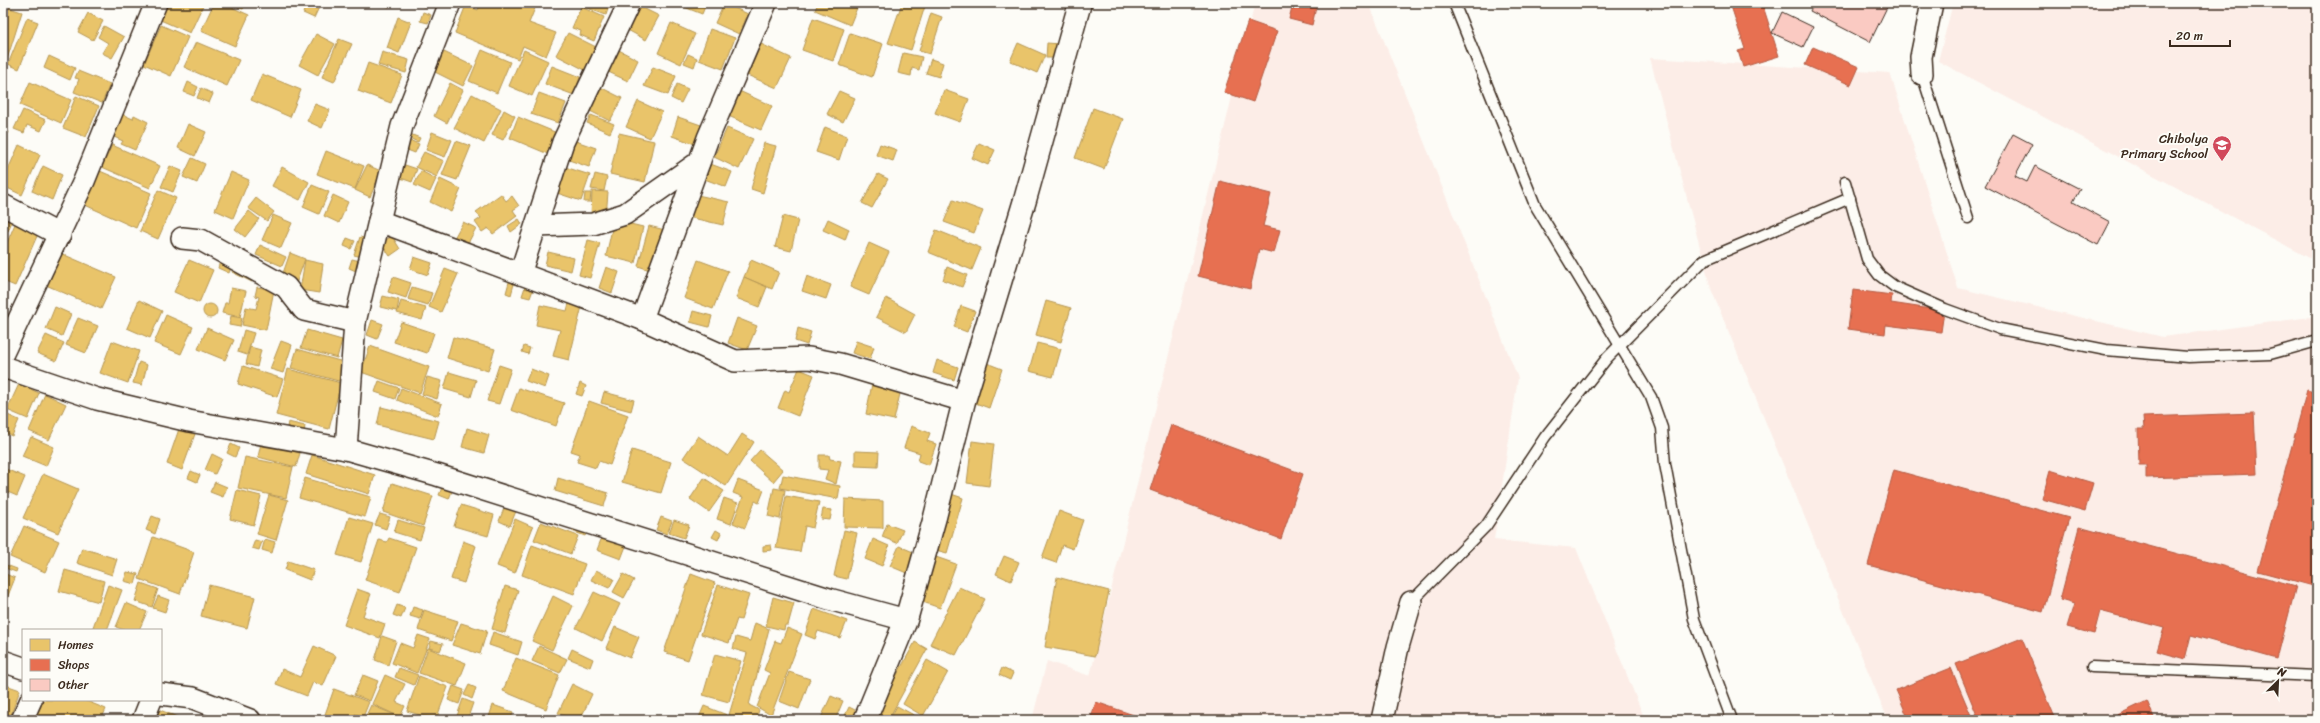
<svg xmlns="http://www.w3.org/2000/svg" width="2320" height="723" font-family="Sriracha,sans-serif">
  <rect width="100%" height="100%" fill="#fdfcf7"/>
  <filter id="ink" filterUnits="userSpaceOnUse"><feTurbulence type="fractalNoise" baseFrequency=".025" numOctaves="2"/><feDisplacementMap in="SourceGraphic" scale="8" xChannelSelector="R" yChannelSelector="G"/><feConvolveMatrix kernelMatrix="1 2 1 2 8 2 1 2 1" color-interpolation-filters="sRGB"/></filter>
  <g filter="url(#ink)">
    <g fill="#fcede7">
      <polygon points="1255,3 1369,3 1518,378 1494,540 1576,548 1645,720 1032,720 1047,661 1090,676"/>
      <polygon points="1953,3 2317,3 2317,262 1938,61"/>
      <polygon points="1650,58 1890,73 1958,288 2163,337 2317,316 2317,720 1888,720 1711,289"/>
    </g>
    <g fill="#e9c46a" stroke="#b59653">
      <polygon points="120,3 132,3 129,8"/>
      <polygon points="162,3 204,3 190,33 156,18"/>
      <polygon points="214,3 222,3 249,15 235,46 201,31"/>
      <polygon points="228,3 245,3 243,9"/>
      <polygon points="307,3 321,3 314,18 303,13"/>
      <polygon points="379,3 391,3 389,7"/>
      <polygon points="416,3 427,3 425,7"/>
      <polygon points="481,3 537,3 529,23 556,33 546,56 523,46 518,59 455,33 466,5 478,10"/>
      <polygon points="574,3 610,3 606,15"/>
      <polygon points="674,3 710,3 710,5 706,4 702,14"/>
      <polygon points="724,3 748,14 739,34 715,23"/>
      <polygon points="818,3 859,3 850,25 815,10"/>
      <polygon points="902,3 926,3 911,50 888,43"/>
      <polygon points="637,5 659,16 646,40 624,28"/>
      <polygon points="3,6 22,12 3,72"/>
      <polygon points="581,7 604,17 594,41 580,35 581,31 572,28"/>
      <polygon points="423,12 431,15 428,23 420,21"/>
      <polygon points="88,13 103,21 93,40 78,32"/>
      <polygon points="931,13 942,17 930,54 919,51"/>
      <polygon points="398,17 411,22 399,53 387,48"/>
      <polygon points="27,18 38,22 19,69 8,64"/>
      <polygon points="813,18 844,29 833,61 802,50"/>
      <polygon points="671,23 695,34 681,64 658,53"/>
      <polygon points="161,25 188,37 171,76 144,64"/>
      <polygon points="104,26 124,37 112,58 102,53 108,43 98,37"/>
      <polygon points="710,29 735,38 723,69 699,60"/>
      <polygon points="568,33 598,48 587,71 556,55"/>
      <polygon points="850,33 883,44 872,77 839,65"/>
      <polygon points="316,34 335,44 318,75 299,65"/>
      <polygon points="339,39 352,44 334,82 322,77"/>
      <polygon points="196,42 239,60 227,86 184,67"/>
      <polygon points="1018,43 1045,55 1037,73 1010,61"/>
      <polygon points="1047,43 1060,44 1059,55 1054,54 1054,58 1046,58"/>
      <polygon points="761,44 791,58 777,88 747,75"/>
      <polygon points="615,48 638,60 628,81 604,70"/>
      <polygon points="482,50 510,62 497,93 469,81"/>
      <polygon points="524,50 548,61 532,96 509,86"/>
      <polygon points="382,52 409,60 406,73 378,65"/>
      <polygon points="444,52 473,66 463,86 435,72"/>
      <polygon points="903,53 922,57 919,70 912,68 911,76 898,73"/>
      <polygon points="688,54 697,58 694,67 684,63"/>
      <polygon points="49,56 75,68 70,80 44,68"/>
      <polygon points="931,59 943,63 939,77 926,73"/>
      <polygon points="368,63 402,75 391,103 358,91"/>
      <polygon points="552,66 580,77 574,95 545,84"/>
      <polygon points="653,67 676,76 668,95 644,86"/>
      <polygon points="78,71 110,84 102,103 74,92 79,79 75,78"/>
      <polygon points="262,74 301,90 290,117 251,100"/>
      <polygon points="30,82 71,100 61,123 20,105"/>
      <polygon points="188,82 198,87 194,96 184,92"/>
      <polygon points="450,83 463,90 447,123 434,116"/>
      <polygon points="677,84 688,89 681,103 671,98"/>
      <polygon points="598,86 622,98 610,121 586,109"/>
      <polygon points="201,88 213,94 209,103 197,98"/>
      <polygon points="737,90 772,106 761,130 726,115"/>
      <polygon points="944,90 969,99 960,122 935,113"/>
      <polygon points="839,91 855,98 843,122 827,114"/>
      <polygon points="539,93 566,103 558,123 531,114"/>
      <polygon points="472,94 501,109 484,143 454,128"/>
      <polygon points="76,96 99,106 86,137 63,128"/>
      <polygon points="638,101 662,112 650,138 626,127"/>
      <polygon points="315,104 330,110 322,128 307,121"/>
      <polygon points="1093,108 1123,119 1104,169 1075,158"/>
      <polygon points="23,110 46,120 41,131 27,125 24,133 14,129"/>
      <polygon points="504,110 515,116 503,140 492,135"/>
      <polygon points="115,111 133,119 134,115 148,122 135,150 121,144 123,141 105,133"/>
      <polygon points="591,115 614,124 610,133 587,123"/>
      <polygon points="518,117 557,133 548,154 510,138"/>
      <polygon points="678,117 701,125 695,144 672,136"/>
      <polygon points="188,124 206,132 195,156 178,148"/>
      <polygon points="825,127 847,136 839,160 816,152"/>
      <polygon points="3,128 9,132 3,142"/>
      <polygon points="727,128 753,139 739,169 714,157"/>
      <polygon points="432,132 452,140 445,157 426,150"/>
      <polygon points="619,133 654,141 645,182 610,174"/>
      <polygon points="410,134 420,138 418,142 409,138"/>
      <polygon points="406,139 419,144 415,153 402,148"/>
      <polygon points="573,140 596,148 589,167 566,159"/>
      <polygon points="456,141 471,146 457,180 442,175"/>
      <polygon points="764,143 776,146 763,193 751,189"/>
      <polygon points="979,143 995,150 988,165 972,158"/>
      <polygon points="880,144 897,150 893,161 876,155"/>
      <polygon points="19,145 40,155 22,195 3,186 3,172 6,174"/>
      <polygon points="112,145 160,166 150,188 102,167"/>
      <polygon points="326,151 364,166 355,189 317,174"/>
      <polygon points="424,152 444,161 437,177 416,167"/>
      <polygon points="192,158 205,164 197,183 183,177"/>
      <polygon points="705,162 732,172 726,187 699,177"/>
      <polygon points="399,163 417,169 412,182 395,176"/>
      <polygon points="367,165 381,171 370,197 355,190"/>
      <polygon points="43,166 62,175 52,200 32,191"/>
      <polygon points="170,166 182,171 173,192 161,187"/>
      <polygon points="282,167 309,182 300,200 272,186"/>
      <polygon points="565,167 590,175 581,201 557,193"/>
      <polygon points="100,171 151,193 136,228 85,205"/>
      <polygon points="421,171 436,179 430,192 414,185"/>
      <polygon points="231,172 249,180 233,218 215,210"/>
      <polygon points="595,174 607,177 604,191 591,189"/>
      <polygon points="878,174 888,179 872,208 862,203"/>
      <polygon points="440,179 461,189 451,212 430,202"/>
      <polygon points="312,185 329,192 319,214 303,207"/>
      <polygon points="158,190 176,198 158,239 140,231"/>
      <polygon points="592,191 608,192 606,217 591,216"/>
      <polygon points="585,193 591,193 590,202 584,202"/>
      <polygon points="501,194 506,201 512,196 519,206 513,210 517,216 493,234 488,228 482,232 475,222 481,218 476,212"/>
      <polygon points="693,194 729,202 723,225 688,217"/>
      <polygon points="333,195 348,202 339,223 324,216"/>
      <polygon points="256,198 274,212 267,221 248,208"/>
      <polygon points="953,200 983,211 974,233 944,222"/>
      <polygon points="3,209 15,214 8,231 3,229"/>
      <polygon points="249,211 259,219 245,237 235,229"/>
      <polygon points="273,215 292,223 281,248 262,240"/>
      <polygon points="783,216 798,220 791,251 775,247"/>
      <polygon points="18,217 41,227 15,286 3,281 3,252"/>
      <polygon points="519,219 522,224 511,232 508,226"/>
      <polygon points="828,219 849,229 845,240 823,230"/>
      <polygon points="614,220 643,227 635,263 606,256"/>
      <polygon points="463,222 476,228 466,247 453,240"/>
      <polygon points="649,226 665,230 653,271 638,266"/>
      <polygon points="936,230 981,248 972,270 928,252"/>
      <polygon points="392,236 400,249 390,256 381,243"/>
      <polygon points="360,237 367,239 362,257 354,255"/>
      <polygon points="347,238 355,241 351,249 344,246"/>
      <polygon points="588,240 600,243 590,278 579,275"/>
      <polygon points="869,243 889,252 869,295 850,287"/>
      <polygon points="260,245 286,257 282,266 256,255"/>
      <polygon points="548,252 574,258 571,271 545,265"/>
      <polygon points="60,253 116,277 101,309 46,285"/>
      <polygon points="290,253 305,259 296,284 281,279"/>
      <polygon points="414,257 432,263 428,275 410,269"/>
      <polygon points="221,258 233,263 229,273 218,268"/>
      <polygon points="352,259 360,261 356,271 349,268"/>
      <polygon points="189,260 213,270 199,303 174,292"/>
      <polygon points="305,260 323,264 319,293 300,290"/>
      <polygon points="698,260 728,271 713,309 684,298"/>
      <polygon points="751,260 779,272 772,289 744,277"/>
      <polygon points="237,262 257,272 252,282 232,272"/>
      <polygon points="606,267 619,272 612,293 599,288"/>
      <polygon points="947,267 967,275 962,287 943,280"/>
      <polygon points="445,269 458,274 441,312 429,307"/>
      <polygon points="807,276 831,285 826,299 802,291"/>
      <polygon points="393,277 411,283 406,298 388,292"/>
      <polygon points="744,277 767,287 759,307 736,298"/>
      <polygon points="509,282 514,284 511,295 506,293"/>
      <polygon points="526,284 534,287 530,298 522,296"/>
      <polygon points="257,287 274,290 266,330 242,325 246,307 256,309 259,297 255,296"/>
      <polygon points="412,287 432,293 428,305 408,299"/>
      <polygon points="231,288 246,291 240,317 222,313 225,303 228,303"/>
      <polygon points="383,296 399,300 397,311 380,307"/>
      <polygon points="886,298 915,314 906,332 876,317"/>
      <polygon points="570,299 583,302 569,360 553,356 560,330 536,325 540,305 567,311"/>
      <polygon points="139,300 162,311 150,338 127,328"/>
      <polygon points="401,301 426,308 422,320 397,313"/>
      <polygon points="1046,301 1071,308 1061,342 1036,335"/>
      <circle cx="210" cy="311" r="7"/>
      <polygon points="961,306 975,311 967,332 954,327"/>
      <polygon points="55,307 71,314 62,336 46,329"/>
      <polygon points="693,311 712,316 709,327 690,322"/>
      <polygon points="166,315 193,327 181,354 154,343"/>
      <polygon points="231,316 242,318 240,327 229,325"/>
      <polygon points="78,318 98,326 86,353 66,345"/>
      <polygon points="737,318 757,326 747,350 728,343"/>
      <polygon points="372,320 383,324 377,339 367,335"/>
      <polygon points="401,322 434,333 427,353 394,342"/>
      <polygon points="207,328 234,340 225,360 198,349"/>
      <polygon points="798,328 811,332 807,345 795,341"/>
      <polygon points="244,330 254,333 247,355 238,352"/>
      <polygon points="307,330 342,340 337,358 301,348"/>
      <polygon points="46,335 64,343 56,361 37,353"/>
      <polygon points="453,337 495,349 488,371 447,358"/>
      <polygon points="112,341 139,351 128,383 100,373"/>
      <polygon points="281,341 292,345 283,373 270,369"/>
      <polygon points="856,341 874,347 870,359 852,353"/>
      <polygon points="1037,343 1061,349 1053,377 1029,371"/>
      <polygon points="370,346 429,367 420,393 361,372"/>
      <polygon points="524,346 530,348 528,354 522,352"/>
      <polygon points="250,347 261,350 257,367 246,364"/>
      <polygon points="297,349 347,363 342,382 291,368"/>
      <polygon points="937,360 958,367 954,380 933,373"/>
      <polygon points="139,362 147,365 142,385 133,383"/>
      <polygon points="984,362 1002,369 989,408 970,401"/>
      <polygon points="499,365 511,369 499,404 487,401"/>
      <polygon points="243,366 283,379 277,397 238,384"/>
      <polygon points="288,369 341,383 329,429 276,415"/>
      <polygon points="531,369 549,376 545,388 526,381"/>
      <polygon points="799,369 814,375 798,416 778,408 785,390 789,392"/>
      <polygon points="449,372 476,380 471,397 444,389"/>
      <polygon points="427,377 442,381 437,399 422,394"/>
      <polygon points="873,379 902,385 894,420 866,414"/>
      <polygon points="379,381 399,388 395,399 375,392"/>
      <polygon points="580,383 586,386 582,396 576,394"/>
      <polygon points="19,384 39,393 28,419 7,410"/>
      <polygon points="401,388 442,404 438,416 397,400"/>
      <polygon points="519,388 564,403 556,426 511,410"/>
      <polygon points="604,392 634,400 631,411 601,403"/>
      <polygon points="45,394 66,404 49,440 29,431"/>
      <polygon points="589,401 628,415 610,465 599,461 596,468 577,462 580,454 571,451"/>
      <polygon points="381,407 439,421 434,439 377,425"/>
      <polygon points="3,413 19,420 12,436 3,432"/>
      <polygon points="288,422 305,426 304,432 287,427"/>
      <polygon points="911,426 930,433 927,441 936,444 929,465 918,461 920,453 904,448"/>
      <polygon points="467,428 489,435 484,453 462,447"/>
      <polygon points="179,429 195,434 182,470 167,464"/>
      <polygon points="742,434 754,442 726,486 683,458 698,436 728,456"/>
      <polygon points="31,437 54,447 46,466 22,456"/>
      <polygon points="972,441 994,444 989,486 967,483"/>
      <polygon points="261,443 300,453 296,467 258,457"/>
      <polygon points="231,444 239,448 235,457 227,453"/>
      <polygon points="632,450 671,462 661,493 622,482"/>
      <polygon points="760,450 783,470 773,482 750,461"/>
      <polygon points="855,451 879,452 878,467 855,466"/>
      <polygon points="212,454 222,459 215,474 205,470"/>
      <polygon points="312,455 375,475 369,494 306,474"/>
      <polygon points="819,455 829,455 830,459 841,461 836,484 825,479 828,470 819,469"/>
      <polygon points="245,457 293,467 286,498 238,488"/>
      <polygon points="3,468 25,477 17,496 3,490"/>
      <polygon points="191,471 200,475 197,482 188,478"/>
      <polygon points="43,474 78,489 58,533 23,518"/>
      <polygon points="783,475 840,486 838,499 780,488"/>
      <polygon points="305,478 371,497 365,517 299,498"/>
      <polygon points="558,478 608,493 604,506 555,491"/>
      <polygon points="704,478 724,491 709,512 690,499"/>
      <polygon points="738,480 764,490 759,503 755,501 745,528 733,523 743,497 733,493"/>
      <polygon points="215,482 227,487 223,497 210,492"/>
      <polygon points="392,483 433,496 423,526 383,512"/>
      <polygon points="443,485 453,488 449,499 439,495"/>
      <polygon points="774,488 785,490 780,519 768,516"/>
      <polygon points="237,490 261,496 254,525 230,519"/>
      <polygon points="948,493 963,498 947,553 932,549"/>
      <polygon points="269,495 288,500 276,540 257,534"/>
      <polygon points="786,496 819,502 813,528 805,526 800,552 776,548"/>
      <polygon points="3,498 7,499 3,508"/>
      <polygon points="724,498 738,503 731,524 717,519"/>
      <polygon points="845,499 883,501 883,528 844,527"/>
      <polygon points="507,501 518,506 510,526 499,521"/>
      <polygon points="461,505 494,515 488,536 454,526"/>
      <polygon points="823,509 832,510 830,520 821,519"/>
      <polygon points="1059,511 1083,520 1073,549 1062,545 1056,563 1042,558"/>
      <polygon points="380,514 390,517 386,529 375,525"/>
      <polygon points="152,516 160,519 155,534 146,530"/>
      <polygon points="349,517 373,524 361,562 337,555"/>
      <polygon points="661,517 672,521 667,534 656,530"/>
      <polygon points="515,519 533,527 515,573 497,566"/>
      <polygon points="398,520 424,528 420,540 394,532"/>
      <polygon points="674,520 689,525 684,538 669,533"/>
      <polygon points="541,522 578,536 571,554 534,540"/>
      <polygon points="575,523 588,528 585,536 572,531"/>
      <polygon points="887,524 903,530 897,543 882,537"/>
      <polygon points="24,526 59,541 45,572 10,557"/>
      <polygon points="716,530 721,533 718,540 712,537"/>
      <polygon points="844,530 857,533 847,579 834,576"/>
      <polygon points="153,537 194,552 180,594 139,579"/>
      <polygon points="602,537 626,546 621,559 597,550"/>
      <polygon points="389,538 416,547 400,592 365,580 379,540 387,542"/>
      <polygon points="265,539 275,542 272,553 262,550"/>
      <polygon points="873,539 889,546 882,566 865,559"/>
      <polygon points="255,540 262,542 259,550 252,548"/>
      <polygon points="463,541 476,546 464,583 451,579"/>
      <polygon points="532,545 585,564 574,594 522,575"/>
      <polygon points="771,545 772,550 763,551 763,546"/>
      <polygon points="899,546 918,554 909,574 890,566"/>
      <polygon points="82,548 117,559 112,575 77,563"/>
      <polygon points="933,556 956,564 940,608 917,600"/>
      <polygon points="1004,556 1019,562 1011,581 996,574"/>
      <polygon points="288,561 314,570 310,580 285,570"/>
      <polygon points="6,565 17,569 16,572 5,568"/>
      <polygon points="65,570 104,581 99,602 59,591"/>
      <polygon points="596,570 614,579 609,588 591,580"/>
      <polygon points="127,572 138,574 135,584 124,581"/>
      <polygon points="3,573 15,578 3,608"/>
      <polygon points="623,574 634,580 624,598 613,592"/>
      <polygon points="691,574 715,583 688,660 664,652"/>
      <polygon points="1057,577 1109,591 1095,656 1045,647"/>
      <polygon points="141,583 158,589 152,607 135,601"/>
      <polygon points="108,585 122,590 107,630 92,630"/>
      <polygon points="209,585 255,597 247,628 201,616"/>
      <polygon points="718,585 749,595 741,620 737,619 729,643 701,634"/>
      <polygon points="505,586 518,590 505,633 492,629"/>
      <polygon points="959,587 985,599 956,655 930,644"/>
      <polygon points="357,589 371,594 363,616 385,624 380,638 344,625"/>
      <polygon points="594,592 620,604 602,641 576,628"/>
      <polygon points="158,596 169,600 165,612 153,608"/>
      <polygon points="553,596 573,606 552,650 532,641"/>
      <polygon points="773,597 794,603 788,625 785,625 784,630 766,626"/>
      <polygon points="126,603 147,612 139,630 124,630 116,627"/>
      <polygon points="397,605 405,608 401,618 393,615"/>
      <polygon points="413,607 423,610 420,619 410,616"/>
      <polygon points="814,609 847,621 840,638 818,631 815,639 805,635"/>
      <polygon points="424,610 458,621 451,641 418,630"/>
      <polygon points="461,623 487,631 480,654 452,645"/>
      <polygon points="755,623 769,629 749,705 759,710 756,720 739,720 729,715 747,653 733,649 736,637 750,641"/>
      <polygon points="615,627 639,637 630,658 606,648"/>
      <polygon points="787,628 802,634 771,715 757,707 770,673 764,670 775,641 781,643"/>
      <polygon points="493,632 522,642 518,655 489,645"/>
      <polygon points="418,635 430,639 417,673 392,663 400,643 413,648"/>
      <polygon points="382,636 396,641 388,665 375,660"/>
      <polygon points="431,641 443,644 440,651 429,648"/>
      <polygon points="915,642 927,649 888,720 885,720 875,715"/>
      <polygon points="314,646 336,656 323,686 313,682 307,696 276,684 282,669 300,677"/>
      <polygon points="539,646 567,659 560,673 532,661"/>
      <polygon points="428,648 466,663 457,686 419,673"/>
      <polygon points="572,649 593,659 590,667 568,658"/>
      <polygon points="715,654 741,661 729,702 703,695"/>
      <polygon points="516,658 559,675 546,709 503,691"/>
      <polygon points="927,660 948,672 923,716 903,704"/>
      <polygon points="399,668 418,675 414,685 395,677"/>
      <polygon points="1002,668 1013,673 1010,680 999,675"/>
      <polygon points="789,672 810,679 799,709 779,701"/>
      <polygon points="363,675 378,681 370,701 354,695"/>
      <polygon points="385,675 405,684 396,702 405,706 400,717 372,704"/>
      <polygon points="419,676 448,687 436,720 407,711"/>
      <polygon points="3,684 20,690 9,720 3,720"/>
      <polygon points="572,684 592,694 580,720 573,720 558,713"/>
      <polygon points="469,685 476,688 472,699 464,695"/>
      <polygon points="453,686 464,690 459,704 448,700"/>
      <polygon points="334,689 369,702 363,717 355,714 353,720 323,720"/>
      <polygon points="831,696 843,701 835,720 820,720"/>
      <polygon points="463,699 473,703 467,720 457,716"/>
      <polygon points="43,700 84,700 106,709 101,720 42,720 36,717"/>
      <polygon points="371,705 407,720 364,720"/>
      <polygon points="493,705 513,712 511,720 488,720"/>
      <polygon points="704,706 727,715 725,720 698,720"/>
      <polygon points="897,706 923,720 889,720"/>
      <polygon points="849,707 859,712 855,720 843,720"/>
      <polygon points="160,710 182,719 182,720 156,720"/>
      <polygon points="554,717 562,720 552,720"/>
    </g>
    <g fill="#e76f51" stroke="#b35a42">
      <polygon points="1293,3 1317,3 1312,25 1289,19"/>
      <polygon points="1730,3 1762,3 1779,56 1743,67 1738,51 1745,49"/>
      <polygon points="1248,21 1277,31 1253,102 1224,92"/>
      <polygon points="1813,47 1859,67 1851,85 1805,65"/>
      <polygon points="1220,181 1271,194 1263,226 1280,230 1274,253 1259,249 1250,289 1198,276"/>
      <polygon points="1853,290 1892,295 1891,303 1944,311 1941,332 1886,325 1885,334 1848,329"/>
      <polygon points="2307,390 2317,393 2317,530 2314,542 2317,543 2317,587 2258,571"/>
      <polygon points="2254,413 2257,474 2146,478 2146,465 2139,465 2138,429 2144,429 2143,417"/>
      <polygon points="1171,425 1303,474 1281,539 1150,490"/>
      <polygon points="1894,470 2069,518 2043,612 1868,565"/>
      <polygon points="2050,470 2093,483 2085,511 2042,499"/>
      <polygon points="2079,527 2296,586 2277,659 2191,635 2185,659 2157,651 2164,628 2100,611 2094,634 2067,627 2074,604 2060,600"/>
      <polygon points="2022,638 2056,720 1979,720 1956,664"/>
      <polygon points="1951,668 1973,720 1909,720 1896,690"/>
      <polygon points="2147,701 2155,720 2107,720"/>
      <polygon points="1096,702 1148,720 1090,720"/>
    </g>
    <g fill="#facac2" stroke="#3b2a1e">
      <polygon points="1814,3 1889,3 1870,42 1810,11"/>
      <polygon points="1782,12 1813,27 1803,47 1772,33"/>
      <polygon points="2013,134 2032,144 2015,176 2027,182 2035,166 2080,189 2073,202 2110,222 2098,245 1985,186"/>
    </g>
    <g fill="none" stroke-linecap="round" stroke-linejoin="round">
      <g stroke="#3b2a1e" stroke-width="13">
        <g id="lane">
          <polyline points="1454,3 1535,205 1651,397 1662,428 1665,464 1694,619 1732,720"/>
          <polyline points="1922,74 1968,218"/>
          <polyline points="1845,182 1867,259 1879,275 1895,287 1945,309 2000,329 2106,350 2188,357 2270,354 2317,341"/>
          <polyline points="1411,602 1486,526 1545,437 1607,358 1704,260 1850,198"/>
          <polyline points="2092,667 2317,676"/>
        </g>
      </g>
      <g stroke="#3b2a1e" stroke-width="24">
        <g id="street">
          <polyline points="1922,74 1921,57 1932,3"/>
          <polyline points="3,205 60,235"/>
          <polyline points="379,221 642,319 735,361 809,358 840,364 964,401"/>
          <polyline points="536,226 593,224 625,214 699,162"/>
          <polyline points="182,238 201,240 286,287 304,310 355,322"/>
          <polyline points="520,274 563,142 629,3"/>
          <polyline points="642,319 708,138 766,3"/>
          <polyline points="3,353 84,181 156,3"/>
          <polyline points="3,367 97,399 189,421 346,449 437,475 829,599 906,620"/>
          <polyline points="346,449 355,322 379,221 402,126 450,3"/>
          <polyline points="3,661 23,668"/>
          <polyline points="161,694 193,698 250,720"/>
          <polyline points="22,720 31,700"/>
          <polyline points="143,720 151,700"/>
          <polyline points="1382,720 1398,647 1411,602"/>
        </g>
      </g>
      <g stroke="#3b2a1e" stroke-width="25">
        <polyline id="secondary" points="865,720 906,620 935,517 964,401 1025,200 1080,3"/>
      </g>
      <use href="#lane" stroke="#fdfcf7" stroke-width="10"/>
      <use href="#street" stroke="#fdfcf7" stroke-width="21"/>
      <use href="#secondary" stroke="#fdfcf7" stroke-width="22"/>
    </g>
  </g>
  <defs>
    <g id="school-pin" transform="scale(1)"><path d="M0 17L-7.5 6A9.5 9.5 0 1 1 7.5 6Z" fill="#d1495b" stroke="#fdfcf7"/><path d="M0-5L7-2L0 1L-7-2ZM-4 1L0 2.5L4 1V4Q0 6-4 4Z" fill="#fff"/></g>
  </defs>
  <g fill-rule="evenodd">
    <use href="#school-pin" x="2222" y="145"/>
  </g>
  <g text-anchor="middle" stroke-width="4" stroke-linejoin="round" paint-order="stroke">
    <g font-size="13" fill="#3b2a1e" stroke="#fdfcf7" text-anchor="end">
      <text x="2208" y="143">Chibolya<tspan x="2208" dy="15">Primary School</tspan></text>
    </g>
  </g>
  <rect width="2320" height="723" fill="none" stroke="#fdfcf7" stroke-width="16"/>
  <rect x="8" y="8" width="2304" height="707" fill="none" stroke="#3b2a1e" stroke-width="1.5" filter="url(#ink)"/>
  <rect x="22" y="629" width="140" height="72" fill="#fdfcf7" stroke="#afa8a0"/>
  <rect x="30" y="639" width="20" height="12" fill="#e9c46a" stroke="#afa8a0"/>
  <text x="58" y="649" font-size="12" fill="#3b2a1e">Homes</text>
  <rect x="30" y="659" width="20" height="12" fill="#e76f51" stroke="#afa8a0"/>
  <text x="58" y="669" font-size="12" fill="#3b2a1e">Shops</text>
  <rect x="30" y="679" width="20" height="12" fill="#facac2" stroke="#afa8a0"/>
  <text x="58" y="689" font-size="12" fill="#3b2a1e">Other</text>
  <g transform="translate(2278 681) rotate(24)" stroke="#fdfcf7" stroke-width="3" paint-order="stroke">
  <path d="M0-3L7 15L0 10L-7 15Z" fill="#3b2a1e"/>
  <text y="-6" font-size="11" font-weight="bold" text-anchor="middle" fill="#3b2a1e">N</text>
  </g>
  <path d="M2170 40v6h60v-6" fill="none" stroke="#3b2a1e" stroke-width="2"/>
  <text x="2176" y="40" font-size="12" fill="#3b2a1e" stroke="#fdfcf7" stroke-width="3" paint-order="stroke">20 m</text>
</svg>
